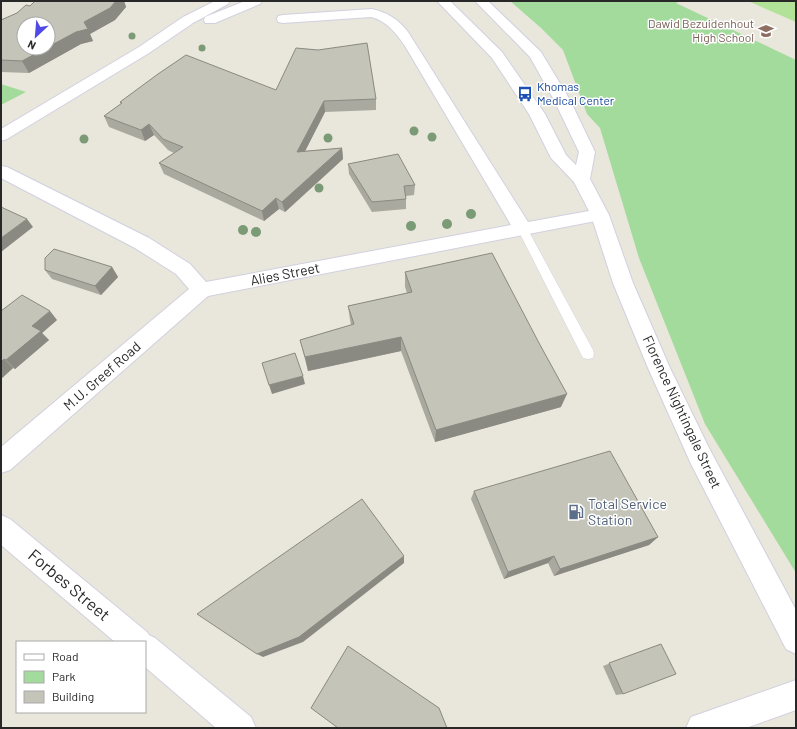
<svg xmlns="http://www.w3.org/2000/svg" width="797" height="729" font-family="Barlow,sans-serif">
  <rect width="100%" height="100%" fill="#e9e6db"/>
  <g fill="#a3db9c">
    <polygon points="510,1 680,1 676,3 796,60 796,573 705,424 639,258 600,128 587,114 563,50 541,28"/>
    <polygon points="1,84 26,92 1,105"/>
  </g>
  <polygon fill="#b2e298" points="748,1 796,1 796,22"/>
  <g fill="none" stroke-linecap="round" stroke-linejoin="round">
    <g stroke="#d1d0e0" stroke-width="1">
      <polygon id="lane" points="522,224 526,225 527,228 593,350 594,354 593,358 588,359 583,358 517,228 518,225"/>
    </g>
    <g stroke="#d1d0e0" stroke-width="2">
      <g id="street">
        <path d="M372,9C388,13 398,19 408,32L528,222L600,209L606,211L609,215L606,219L208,296L10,470L1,473V447L189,289L176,274L135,248L1,178V166L7,167L149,238L190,264L206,282L511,225L405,46C396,33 387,21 371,17L283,23L278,22L277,19L278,16L283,15Z"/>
        <polygon points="1,515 10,519 147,632 149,635 155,638 251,717 256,728 216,728 145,667 145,642 115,642 1,545"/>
        <polygon points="796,680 796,710 746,728 686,728 691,717"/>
      </g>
    </g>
    <g stroke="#d1d0e0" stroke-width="2">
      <g id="secondary">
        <polygon points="215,1 230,1 228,4 193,23 149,53 7,139 1,141 1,129 139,47 183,17"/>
        <polygon points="245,1 262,1 260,4 215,23 205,23 204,20 205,17"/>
        <polygon points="437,1 450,1 502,52 545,114 566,155 576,165 579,152 554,100 530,57 475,1 488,1 541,52 570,100 595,152 590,179 609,215 633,283 670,368 709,448 796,610 796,654 786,649 691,464 648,368 613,283 591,215 574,182 551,158 529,114 492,58"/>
      </g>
    </g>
    <use href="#lane" fill="#fff" fill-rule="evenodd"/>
    <use href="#street" fill="#fff" fill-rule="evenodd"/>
    <use href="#secondary" fill="#fff" fill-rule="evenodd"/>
  </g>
  <g fill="#7a9b75">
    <circle cx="132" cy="36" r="3.5"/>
    <circle cx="202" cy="48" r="3.5"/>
    <circle cx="414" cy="131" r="4.5"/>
    <circle cx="432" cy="137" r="4.5"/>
    <circle cx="328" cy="138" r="4.5"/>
    <circle cx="84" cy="139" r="4.5"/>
    <circle cx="319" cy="188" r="4.5"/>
    <circle cx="471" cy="214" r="5"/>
    <circle cx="447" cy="224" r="5"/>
    <circle cx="411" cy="226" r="5"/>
    <circle cx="243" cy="230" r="5"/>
    <circle cx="256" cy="232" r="5"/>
  </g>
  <g fill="#a9a99f">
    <polygon points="35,1 124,1 126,7 115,20 90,34 93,41 81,44 29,73 1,72 1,20 17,13 30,6"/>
    <polygon points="276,90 376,99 376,110 325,112 305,151 342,148 343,159 285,212 279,209 264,221 164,174 159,163 174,153 168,150 154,135 145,141 109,127 104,116 121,104 120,102"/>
    <polygon points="348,164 415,185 414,195 406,196 406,209 372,212 349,174"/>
    <polygon points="112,267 118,277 101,295 52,279 45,270"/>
    <polygon points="405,272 561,407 435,442 401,351 308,371 300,340 351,325 350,320 348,306 407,293 405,287"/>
    <polygon points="1,311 57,320 42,333 49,340 15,369 13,368 1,379"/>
    <polygon points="474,491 658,537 649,545 554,576 548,563 504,579 471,499"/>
    <polygon points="661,644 623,694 616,695 603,666"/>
  </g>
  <g fill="#8a8982">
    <polygon points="116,1 124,1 126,7 115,20 90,34 93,41 81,44 29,73 22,61 46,48 48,48 48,47"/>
    <polygon points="324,101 325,112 299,163 297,152"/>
    <polygon points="149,124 154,135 145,141 141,130"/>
    <polygon points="342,148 343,159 285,212 282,202"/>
    <polygon points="276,198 279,209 264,221 262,211"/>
    <polygon points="27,219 33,227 1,252 1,238"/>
    <polygon points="112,267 118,277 101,295 95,286"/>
    <polygon points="50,311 57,320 42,333 49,340 15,369 6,360 32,326"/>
    <polygon points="401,337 401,351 308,371 305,357"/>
    <polygon points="4,359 13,368 1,379 1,362"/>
    <polygon points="303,376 305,384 272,394 269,385"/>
    <polygon points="567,394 561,407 435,442 436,430"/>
    <polygon points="658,537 649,545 554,576 560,569"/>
    <polygon points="404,556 404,563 303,642 263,657 257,654"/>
    <polygon points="554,556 548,563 504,579 508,572"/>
  </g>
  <g fill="#c5c4b9" stroke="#8a8982">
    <polygon points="35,1 116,1 110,8 84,22 88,29 76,32 48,47 48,24 24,24 24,48 46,48 22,61 1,60 1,20 17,13 26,5 30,6"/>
    <polygon points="367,43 376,99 324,101 297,152 342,148 282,202 276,198 262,211 159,163 183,147 163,139 149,124 141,130 104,116 122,103 120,102 158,74 186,55 276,90 296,48 318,50"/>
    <polygon points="398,154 415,185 404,186 406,199 372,202 348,164"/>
    <polygon points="1,207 27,219 1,238"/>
    <polygon points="54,249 112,267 95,286 45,270 45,258"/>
    <polygon points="492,253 539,343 567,394 436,430 401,337 305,357 300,340 354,324 348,306 412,292 405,272"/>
    <polygon points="22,295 50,311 32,326 41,331 6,360 4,359 1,362 1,311"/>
    <polygon points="295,353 303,376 269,385 262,363"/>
    <polygon points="610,451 658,537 560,569 554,556 508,572 474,491"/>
    <polygon points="362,499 404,556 299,637 257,654 197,614"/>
    <polygon points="661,644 676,674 623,694 609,663"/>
    <polygon points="348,646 439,708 447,728 338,728 311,708"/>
  </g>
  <defs>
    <g id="school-bare" transform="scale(1.2)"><path d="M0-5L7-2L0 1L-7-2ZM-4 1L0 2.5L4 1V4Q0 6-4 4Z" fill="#8d6e63" stroke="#fff" stroke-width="2.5" paint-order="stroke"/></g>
    <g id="bus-bare" transform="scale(1.2)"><path d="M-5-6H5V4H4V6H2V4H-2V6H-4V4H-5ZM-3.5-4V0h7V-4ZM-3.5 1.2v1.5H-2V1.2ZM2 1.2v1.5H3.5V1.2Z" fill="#1a4fb4" stroke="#fff" stroke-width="2.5" paint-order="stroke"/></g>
    <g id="fuel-bare" transform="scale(1.2)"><path d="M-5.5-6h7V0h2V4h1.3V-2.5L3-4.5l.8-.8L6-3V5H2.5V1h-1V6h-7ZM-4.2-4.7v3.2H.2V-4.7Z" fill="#5c6f8a" stroke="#fff" stroke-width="2.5" paint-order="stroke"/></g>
  </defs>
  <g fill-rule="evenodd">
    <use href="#school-bare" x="766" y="31"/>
    <use href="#bus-bare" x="525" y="94"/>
    <use href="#fuel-bare" x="576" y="512"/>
  </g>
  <g text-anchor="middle" stroke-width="3" stroke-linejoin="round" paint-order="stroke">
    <g font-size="12" fill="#785e54" stroke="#fff" text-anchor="end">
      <text x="754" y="28">Dawid Bezuidenhout<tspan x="754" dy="14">High School</tspan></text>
    </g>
    <g font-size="12" fill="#164399" stroke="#fff" text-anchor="start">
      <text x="537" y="91">Khomas<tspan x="537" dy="14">Medical Center</tspan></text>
    </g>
    <g font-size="14" fill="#282828" stroke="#fff">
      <text transform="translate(285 274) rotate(-11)" y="5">Alies Street</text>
      <text transform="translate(102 376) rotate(-41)" y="5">M.U. Greef Road</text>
      <text transform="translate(682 412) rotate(65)" y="5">Florence Nightingale Street</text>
    </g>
    <g font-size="14" fill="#4e5e75" stroke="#fff" text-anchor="start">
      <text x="588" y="509">Total Service<tspan x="588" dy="16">Station</tspan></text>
    </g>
    <g font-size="17" fill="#282828" stroke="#fff">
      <text transform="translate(69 585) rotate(40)" y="6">Forbes Street</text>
    </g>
  </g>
  <rect width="797" height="729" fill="none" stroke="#282828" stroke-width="4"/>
  <rect x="16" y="641" width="130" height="72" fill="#ffffff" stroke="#a9a9a9"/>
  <rect x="24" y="654" width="20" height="6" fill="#ffffff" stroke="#a9a9a9"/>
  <text x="52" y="661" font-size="12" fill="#282828">Road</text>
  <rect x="24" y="671" width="20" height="12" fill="#a3db9c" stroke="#a9a9a9"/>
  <text x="52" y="681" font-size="12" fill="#282828">Park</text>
  <rect x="24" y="691" width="20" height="12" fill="#c5c4b9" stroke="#a9a9a9"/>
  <text x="52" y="701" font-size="12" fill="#282828">Building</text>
  <g transform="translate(36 36) rotate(206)"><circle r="19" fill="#ffffff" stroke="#a9a9a9"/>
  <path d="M0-3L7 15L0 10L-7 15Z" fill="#4f49e8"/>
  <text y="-6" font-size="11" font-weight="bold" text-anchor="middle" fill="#282828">N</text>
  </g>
</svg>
